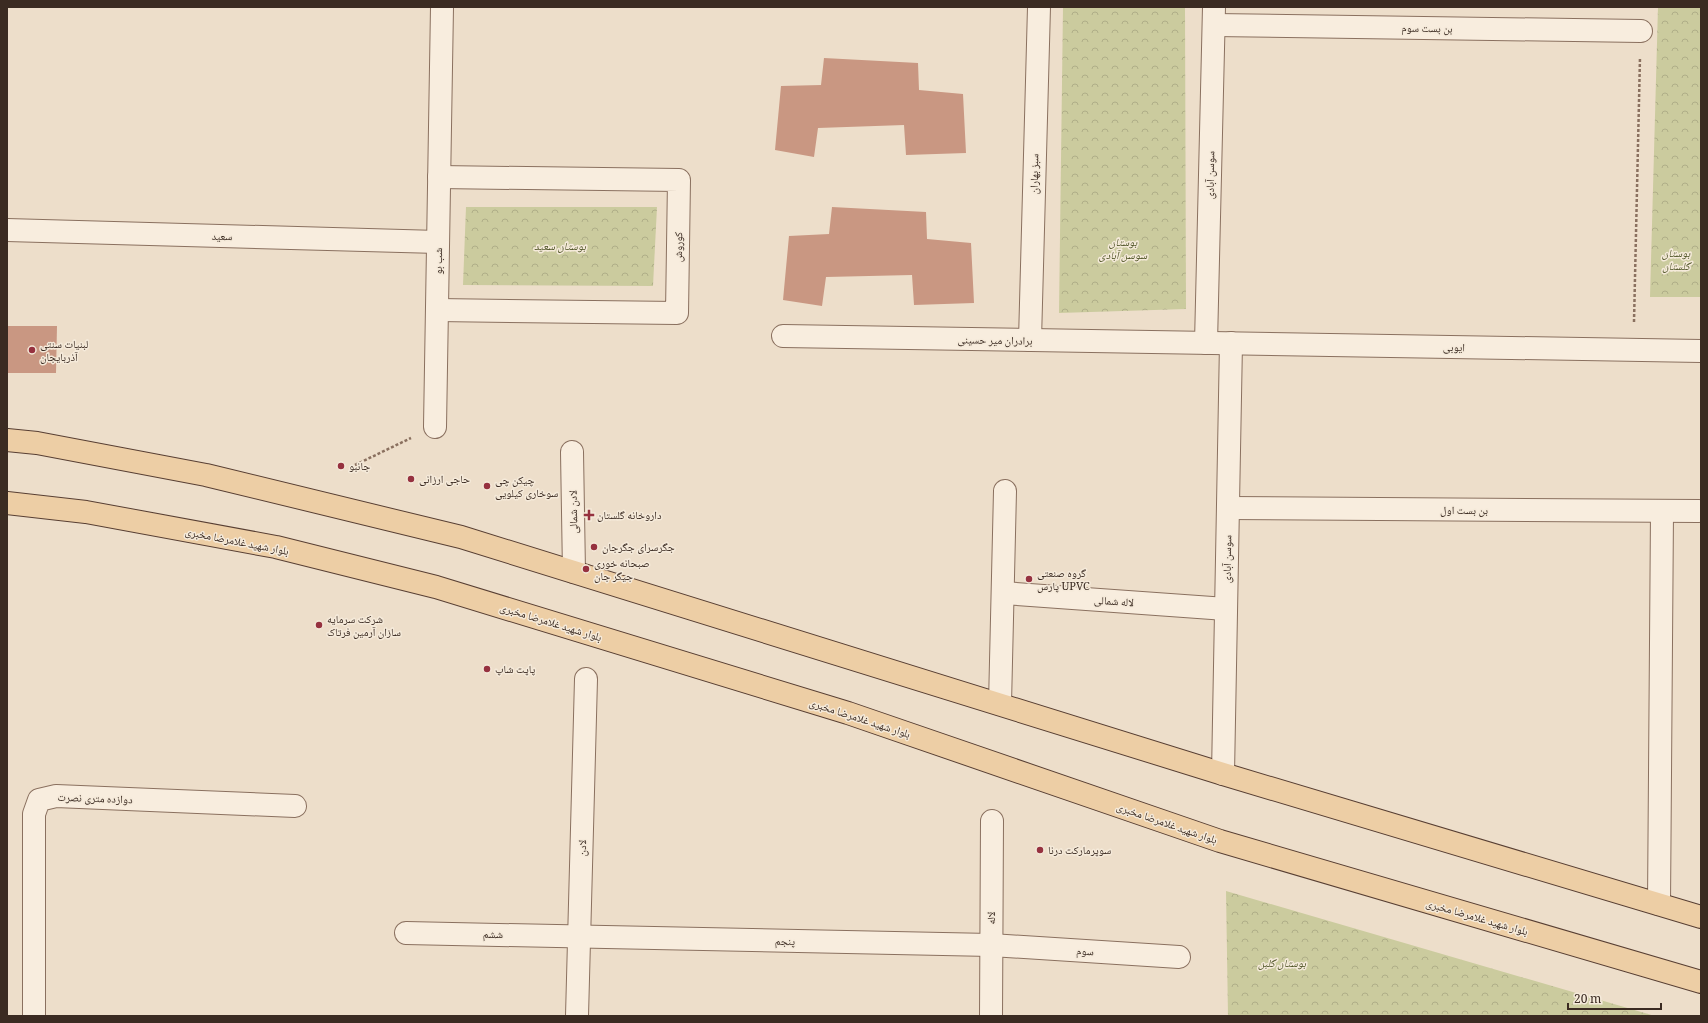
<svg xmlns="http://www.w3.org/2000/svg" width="1708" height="1023" font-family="Georgia,'Noto Naskh Arabic',serif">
  <defs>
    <pattern id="park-crowns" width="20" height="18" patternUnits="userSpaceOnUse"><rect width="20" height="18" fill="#cbcb9e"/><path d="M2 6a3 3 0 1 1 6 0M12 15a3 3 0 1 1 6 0" fill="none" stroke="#afae88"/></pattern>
  </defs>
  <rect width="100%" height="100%" fill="#eddeca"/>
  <g fill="url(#park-crowns)">
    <polygon points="1063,7 1185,7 1186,309 1059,313"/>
    <polygon points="1658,7 1701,7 1701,297 1650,297"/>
    <polygon points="466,207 657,207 653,286 463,285"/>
    <polygon points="1226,891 1655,1016 1228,1016"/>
  </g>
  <g fill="#c99782">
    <polygon points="824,58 918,63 919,90 963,94 966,153 906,155 904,125 818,128 814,157 775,150 781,86 821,85"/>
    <polygon points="832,207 926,212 927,239 971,243 974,303 914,305 912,275 826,277 822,306 783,300 789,236 829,234"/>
    <polygon points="7,326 57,326 56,373 7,373"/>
  </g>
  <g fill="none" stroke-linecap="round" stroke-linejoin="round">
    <g stroke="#8a705f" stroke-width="24">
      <g id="minor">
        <polyline points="1214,25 1641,31"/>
        <polyline points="7,230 438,242"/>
        <polyline points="437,310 677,313 679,180 439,177"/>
        <polyline points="783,336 1701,351"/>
        <polyline points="1030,340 1039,7"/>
        <polyline points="1206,343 1214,7"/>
        <polyline points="435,427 442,7"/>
        <polyline points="572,452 574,572"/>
        <polyline points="1228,508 1699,511"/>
        <polyline points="1003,593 1226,609"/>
        <polyline points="1000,704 1005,491"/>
        <polyline points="1223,774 1231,343"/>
        <polyline points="1659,904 1662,512"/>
        <polyline points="406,933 991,945 1179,957"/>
        <polyline points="34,1016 34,814 39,800 56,796 295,806"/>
        <polyline points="577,1016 586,679"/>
        <polyline points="991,1016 992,821"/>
      </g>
    </g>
    <g stroke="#583f33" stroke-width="24">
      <g id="major">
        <polyline points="7,440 37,443 206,475 461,537 1223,774 1701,917"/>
        <polyline points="7,503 86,512 276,547 436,587 848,713 1220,841 1701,982"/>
      </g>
    </g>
    <g stroke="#8a705f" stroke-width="2.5" stroke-dasharray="3 2" stroke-linecap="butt">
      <polyline points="1634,322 1640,57"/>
      <polyline points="355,465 411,438"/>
    </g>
    <use href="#minor" stroke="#f8edde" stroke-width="22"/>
    <use href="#major" stroke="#edcea5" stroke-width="22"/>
  </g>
  <g fill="#96313f" stroke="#f5eada" stroke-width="1.5">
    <circle cx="32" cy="350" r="4"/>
    <circle cx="341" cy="466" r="4"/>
    <circle cx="411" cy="479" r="4"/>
    <circle cx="487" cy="486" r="4"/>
    <path d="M587 509h4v4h4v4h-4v4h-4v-4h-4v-4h4z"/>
    <circle cx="594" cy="547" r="4"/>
    <circle cx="586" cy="569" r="4"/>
    <circle cx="1029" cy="579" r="4"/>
    <circle cx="319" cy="625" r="4"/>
    <circle cx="487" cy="669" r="4"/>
    <circle cx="1040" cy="850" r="4"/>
  </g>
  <g text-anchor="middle" stroke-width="3" stroke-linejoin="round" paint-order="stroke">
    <g font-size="11" fill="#3b2b22" stroke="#f5eada">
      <text transform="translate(1427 28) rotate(1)" y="4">بن بست سوم</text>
      <text transform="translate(1034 174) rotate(-89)" y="4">سبز بهاران</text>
      <text transform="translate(1210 175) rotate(-89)" y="4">سوسن آبادی</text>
      <text transform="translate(222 236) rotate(2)" y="4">سعید</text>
      <text transform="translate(678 247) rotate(-89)" y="4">کوروش</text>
      <text transform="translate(438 261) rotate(-89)" y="4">شب بو</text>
      <text transform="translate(995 340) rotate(1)" y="4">برادران میر حسینی</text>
      <text transform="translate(1454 347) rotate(1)" y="4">ایوبی</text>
      <text x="1464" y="514">بن بست اول</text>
      <text transform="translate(573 512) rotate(-91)" y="4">لادن شمالی</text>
      <text transform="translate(237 541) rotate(11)" y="4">بلوار شهید غلامرضا مخبری</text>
      <text transform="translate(1227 559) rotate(-89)" y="4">سوسن آبادی</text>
      <text transform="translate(1114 601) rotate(4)" y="4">لاله شمالی</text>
      <text transform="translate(551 622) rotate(17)" y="4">بلوار شهید غلامرضا مخبری</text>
      <text transform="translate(860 718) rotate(18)" y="4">بلوار شهید غلامرضا مخبری</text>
      <text transform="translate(95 798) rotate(2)" y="4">دوازده متری نصرت</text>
      <text transform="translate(1167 823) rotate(19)" y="4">بلوار شهید غلامرضا مخبری</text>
      <text transform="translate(582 848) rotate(-88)" y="4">لادن</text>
      <text transform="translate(1477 917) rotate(16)" y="4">بلوار شهید غلامرضا مخبری</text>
      <text transform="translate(991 918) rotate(-90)" y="4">لاله</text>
      <text transform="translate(493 934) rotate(1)" y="4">ششم</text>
      <text transform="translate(785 941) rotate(1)" y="4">پنجم</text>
      <text transform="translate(1085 951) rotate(3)" y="4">سوم</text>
    </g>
    <g font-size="11" font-style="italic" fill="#515629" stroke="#f5eada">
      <text x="1123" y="246">بوستان<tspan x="1123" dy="13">سوسن آبادی</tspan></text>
      <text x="560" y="250">بوستان سعید</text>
      <text x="1676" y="257">بوستان<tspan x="1676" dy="13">گلستان</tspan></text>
      <text x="1282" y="967">بوستان گلبن</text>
    </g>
    <g font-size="11" fill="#3b2b22" stroke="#f5eada" text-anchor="start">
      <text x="40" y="348">لبنیات سنتی<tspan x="40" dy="13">آذربایجان</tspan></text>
      <text x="349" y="470">جانبو</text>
      <text x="419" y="483">حاجی ارزانی</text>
      <text x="495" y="484">چیکن چی<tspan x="495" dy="13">سوخاری کیلویی</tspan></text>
      <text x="597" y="519">داروخانه گلستان</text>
      <text x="602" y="551">جگرسرای جگرجان</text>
      <text x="594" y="567">صبحانه خوری<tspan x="594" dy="13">جیگر جان</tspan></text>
      <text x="1037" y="577">گروه صنعتی<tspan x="1037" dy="13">پارس UPVC</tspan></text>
      <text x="327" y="623">شرکت سرمایه<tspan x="327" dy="13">سازان آرمین فرتاک</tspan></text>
      <text x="495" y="673">پاپت شاپ</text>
      <text x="1048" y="854">سوپرمارکت درنا</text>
    </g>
  </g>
  <rect width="1708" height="1023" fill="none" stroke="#3b2b22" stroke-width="16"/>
  <path d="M1568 1003v6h93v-6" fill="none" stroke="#3b2b22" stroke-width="2"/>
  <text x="1574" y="1003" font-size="12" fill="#3b2b22" stroke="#f5eada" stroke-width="3" paint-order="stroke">20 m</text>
</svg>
